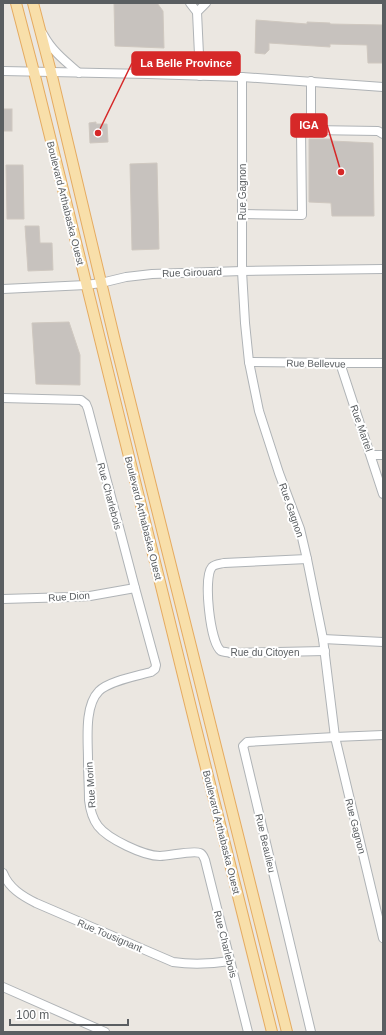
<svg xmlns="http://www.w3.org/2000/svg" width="386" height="1035" font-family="Arial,sans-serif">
  <rect width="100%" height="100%" fill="#ebe7e1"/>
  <g fill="#c7c2be" stroke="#cfc8c0">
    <polygon points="114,3 157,3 163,11 164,48 115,46"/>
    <polygon points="256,20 307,24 307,22 330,23 330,24 383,25 383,63 368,63 367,45 330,44 330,47 269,43 269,50 265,54 255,53"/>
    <rect x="3" y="109" width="9" height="22"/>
    <polygon points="96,122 96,124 107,124 108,142 90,143 89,123"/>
    <polygon points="309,139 332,139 332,141 373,143 374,216 332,216 331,203 309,202"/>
    <polygon points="157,163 159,249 132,250 130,164"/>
    <polygon points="6,165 23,165 24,219 7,219"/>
    <polygon points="25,226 39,226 40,243 52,243 53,270 28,271"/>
    <polygon points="69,322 80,355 80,385 36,384 32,323"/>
  </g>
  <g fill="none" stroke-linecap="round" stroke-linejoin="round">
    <g stroke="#afb3b6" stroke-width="10">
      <g id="minor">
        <polyline points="190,3 197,12"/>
        <path d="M43,34C52,51 65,61 79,73"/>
        <polyline points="3,71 148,74 242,77 383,87"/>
        <polyline points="200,76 197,12 206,3"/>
        <polyline points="242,77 242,271 245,323 249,362 259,411 279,473 300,529 307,559 323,639 335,737 383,938"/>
        <polyline points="311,81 311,130 378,131 383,134"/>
        <polyline points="242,214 302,215 301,130 311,130"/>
        <polyline points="3,289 86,285 101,283 126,277 152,274 242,271 383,269"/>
        <polyline points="249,362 340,363 383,363"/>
        <polyline points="340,363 383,494"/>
        <path d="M3,398L81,400L86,404L88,409L135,588L156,665L155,669L151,672C137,676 109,681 99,691C84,706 88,740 88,760C88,773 89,787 89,800C90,809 92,818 98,826C108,839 144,856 160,856C169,856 193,850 200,853C203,854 204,858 205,860L248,1032"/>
        <polyline points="371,455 383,455"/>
        <path d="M307,559L224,563C220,564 215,564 212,567C203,577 210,643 221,651C223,652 228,652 230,653L325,651"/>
        <polyline points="3,599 71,597 90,596 135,588"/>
        <polyline points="323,639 383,642"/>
        <path d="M3,873C9,888 22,896 36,903L173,962C193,965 211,964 230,961"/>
        <polyline points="3,987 105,1032"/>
        <polyline points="311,1032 243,746 247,742 335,737 383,735"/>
      </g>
    </g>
    <g stroke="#e5ab61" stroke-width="12">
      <g id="major">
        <polyline points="16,3 34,72 196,728 272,1032"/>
        <polyline points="33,3 51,72 115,341 287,1032"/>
      </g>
    </g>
    <use href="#minor" stroke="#fff" stroke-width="8"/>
    <use href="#major" stroke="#f8dfaa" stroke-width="10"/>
  </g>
  <g text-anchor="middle" stroke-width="4" stroke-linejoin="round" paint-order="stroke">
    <g font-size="10" fill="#5a5e61" stroke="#fff">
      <text transform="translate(242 192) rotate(-90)" y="4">Rue Gagnon</text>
      <text transform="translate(66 203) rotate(76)" y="4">Boulevard Arthabaska Ouest</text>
      <text transform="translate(192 272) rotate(-2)" y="4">Rue Girouard</text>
      <text transform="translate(316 363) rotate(1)" y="4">Rue Bellevue</text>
      <text transform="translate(362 428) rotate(71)" y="4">Rue Martel</text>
      <text transform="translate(110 496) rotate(75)" y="4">Rue Charlebois</text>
      <text transform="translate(292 510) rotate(71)" y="4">Rue Gagnon</text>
      <text transform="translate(144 518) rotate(76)" y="4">Boulevard Arthabaska Ouest</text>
      <text transform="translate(69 596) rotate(-4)" y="4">Rue Dion</text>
      <text x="265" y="656">Rue du Citoyen</text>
      <text transform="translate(90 785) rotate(-94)" y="4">Rue Morin</text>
      <text transform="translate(356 826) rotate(76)" y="4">Rue Gagnon</text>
      <text transform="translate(222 832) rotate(76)" y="4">Boulevard Arthabaska Ouest</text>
      <text transform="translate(266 843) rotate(77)" y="4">Rue Beaulieu</text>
      <text transform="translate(110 935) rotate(23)" y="4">Rue Tousignant</text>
      <text transform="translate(226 944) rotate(76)" y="4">Rue Charlebois</text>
    </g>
  </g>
  <path fill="none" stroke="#d62828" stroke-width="1.5" d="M98 133L132 63M341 172L327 125"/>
  <g fill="#d62828" stroke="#fff" stroke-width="1.5">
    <circle cx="98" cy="133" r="4"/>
    <circle cx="341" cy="172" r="4"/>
  </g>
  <g fill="#d62828" stroke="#d62828" stroke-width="1.5">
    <rect x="132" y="52" width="108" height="23" rx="4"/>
    <rect x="291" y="114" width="36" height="23" rx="4"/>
  </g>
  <g font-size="11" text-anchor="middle" font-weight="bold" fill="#fff">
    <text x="186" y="67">La Belle Province</text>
    <text x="309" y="129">IGA</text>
  </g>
  <rect width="386" height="1035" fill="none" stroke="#5a5e61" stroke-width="8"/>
  <path d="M10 1019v6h118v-6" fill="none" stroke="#5a5e61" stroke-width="2"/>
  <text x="16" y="1019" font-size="12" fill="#5a5e61" stroke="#ffffff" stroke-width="3" paint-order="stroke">100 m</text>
</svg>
